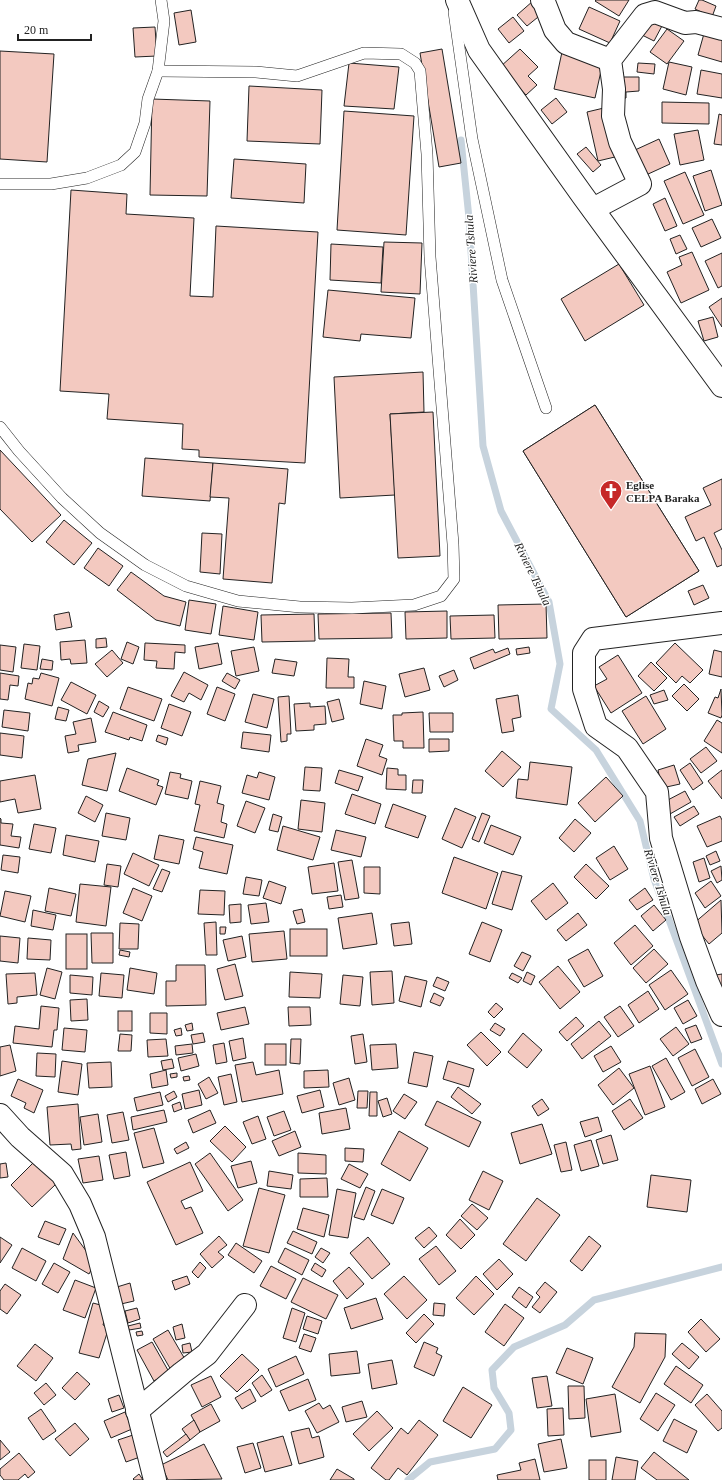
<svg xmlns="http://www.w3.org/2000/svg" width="722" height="1480" font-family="'Times New Roman',serif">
  <rect width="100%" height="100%" fill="#fff"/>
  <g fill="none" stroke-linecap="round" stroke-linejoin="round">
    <g stroke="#c7d3dd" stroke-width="7">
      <polyline points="461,140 469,218 483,446 501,511 549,602 560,664 551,709 596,750 640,821 654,879 722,1064"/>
      <polyline points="408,1480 430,1462 495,1449 511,1430 509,1413 494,1388 492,1370 514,1347 565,1325 594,1300 722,1267"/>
    </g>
  </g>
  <g fill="#f3c9c0" stroke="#222">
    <polygon points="596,0 629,0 619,16 595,1"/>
    <polygon points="699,0 702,0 716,6 712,17 695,9"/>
    <polygon points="533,1 543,13 527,26 517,15"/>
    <polygon points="589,7 620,21 610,43 579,29"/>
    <polygon points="191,10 196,42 179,45 174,13"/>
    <polygon points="513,17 524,31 509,43 498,29"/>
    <polygon points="649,17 663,24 654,41 640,34"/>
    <polygon points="155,27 157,56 135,57 133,28"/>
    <polygon points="667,29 684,41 667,64 650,52"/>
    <polygon points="705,30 722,35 722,62 698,55"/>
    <polygon points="442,49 461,163 439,167 420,53"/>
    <polygon points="520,49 538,67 528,76 537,85 526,95 500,67"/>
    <polygon points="0,51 54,54 47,162 0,159"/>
    <polygon points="562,52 603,62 595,98 554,89"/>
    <polygon points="669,62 692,67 686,95 663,89"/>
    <polygon points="349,63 399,67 394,109 344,106"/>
    <polygon points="638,63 655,64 654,74 637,72"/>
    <polygon points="701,70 722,74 722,98 697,94"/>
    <polygon points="623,72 623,77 639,77 639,91 626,92 626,98 616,98 616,73"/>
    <polygon points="249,86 322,90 320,144 247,141"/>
    <polygon points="556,98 567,112 552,124 541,110"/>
    <polygon points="152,99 210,101 207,196 150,195"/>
    <polygon points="662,102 709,103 709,124 662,123"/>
    <polygon points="608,107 619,156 598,161 587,112"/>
    <polygon points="344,111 414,116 406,235 337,230"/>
    <polygon points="719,114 722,115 722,145 714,144"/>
    <polygon points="698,130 704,160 680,165 674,134"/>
    <polygon points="659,139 670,164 646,175 635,150"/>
    <polygon points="586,147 601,165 593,172 577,154"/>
    <polygon points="234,159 306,164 304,203 231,198"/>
    <polygon points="711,170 722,205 705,211 693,176"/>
    <polygon points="685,172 704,215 683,224 664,181"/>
    <polygon points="71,190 127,194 126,214 194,218 190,296 213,297 216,226 318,232 305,463 199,457 199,450 182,449 183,424 107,419 109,394 60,391"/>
    <polygon points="665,198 677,226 665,231 653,204"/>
    <polygon points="712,219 721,238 701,247 692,228"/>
    <polygon points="680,235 687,249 676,254 670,239"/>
    <polygon points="384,242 422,243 420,294 381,292"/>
    <polygon points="331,244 383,247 381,283 330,280"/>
    <polygon points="692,252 709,290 681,303 667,272 682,265 679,257"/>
    <polygon points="722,253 722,286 718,288 705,261"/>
    <polygon points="619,264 644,305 585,341 561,299"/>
    <polygon points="328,290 415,298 411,338 361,334 360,341 323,337"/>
    <polygon points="722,298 722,327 709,307"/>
    <polygon points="713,317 718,337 704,341 698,321"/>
    <polygon points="423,372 424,412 390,414 395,495 340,498 334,377"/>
    <polygon points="595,405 699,571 626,617 523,451"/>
    <polygon points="595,405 699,571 626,617 523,451"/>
    <polygon points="433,412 440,556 398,558 390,414"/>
    <polygon points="0,450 61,515 32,542 0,509"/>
    <polygon points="145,458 213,463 210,501 142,496"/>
    <polygon points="213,463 288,469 285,504 279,503 272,583 223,579 229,498 210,497"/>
    <polygon points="722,479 722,529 714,533 722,550 722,565 717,567 704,537 696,541 685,517 711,505 703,488"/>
    <polygon points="64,520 92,543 74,565 46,542"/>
    <polygon points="202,533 222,534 220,574 200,572"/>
    <polygon points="98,548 123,566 109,586 84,568"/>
    <polygon points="131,572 164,596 186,602 180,626 156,620 117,590"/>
    <polygon points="703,585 709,598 694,605 688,591"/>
    <polygon points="189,600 216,604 211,634 185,630"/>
    <polygon points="546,604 547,638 499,639 498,605"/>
    <polygon points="223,606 258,612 254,640 219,635"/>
    <polygon points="447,611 447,638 406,639 405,612"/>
    <polygon points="69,612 72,627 56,630 54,615"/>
    <polygon points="391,613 392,638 319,639 318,614"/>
    <polygon points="314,614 315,641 262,642 261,615"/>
    <polygon points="494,615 495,638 451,639 450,616"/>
    <polygon points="106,638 107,647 96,648 96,639"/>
    <polygon points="85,640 87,663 71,664 70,659 61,660 60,642"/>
    <polygon points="127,642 139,647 133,664 121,659"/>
    <polygon points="145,643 185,645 185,653 175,652 174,669 156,668 157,661 144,660"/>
    <polygon points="218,643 222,664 199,669 195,647"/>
    <polygon points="675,643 703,670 690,683 682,676 676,683 656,663"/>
    <polygon points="24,644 40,646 37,670 21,668"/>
    <polygon points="0,645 16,647 13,672 0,670"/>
    <polygon points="254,647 259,671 236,676 231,651"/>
    <polygon points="529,647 530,653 517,655 516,649"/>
    <polygon points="508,648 510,654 474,669 470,658 493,649 495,653"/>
    <polygon points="112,650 123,663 107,677 95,664"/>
    <polygon points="714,650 722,652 722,677 709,674"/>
    <polygon points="618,655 642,693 611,713 594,686 607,679 599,667"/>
    <polygon points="327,658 349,659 348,677 354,677 354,688 326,688"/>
    <polygon points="42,659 53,661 52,670 40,669"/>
    <polygon points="275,659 297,662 294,676 272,673"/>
    <polygon points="651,662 667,678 654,691 638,676"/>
    <polygon points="424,668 430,690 405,697 399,674"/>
    <polygon points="454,670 458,680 444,687 439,676"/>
    <polygon points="184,672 208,685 201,700 189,693 184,702 171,696"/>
    <polygon points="0,673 19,676 18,686 10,685 8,700 0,699"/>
    <polygon points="41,673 59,678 52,706 25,699 28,683 32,684 33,678 39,679"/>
    <polygon points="227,673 240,680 235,689 222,681"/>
    <polygon points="364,681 386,686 382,709 360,704"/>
    <polygon points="71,682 96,695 87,714 61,700"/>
    <polygon points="684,684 699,699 687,711 672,696"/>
    <polygon points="128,687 162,699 154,721 120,709"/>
    <polygon points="217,687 235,694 225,721 207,714"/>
    <polygon points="721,689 722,715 721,718 708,713 715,697 718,698"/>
    <polygon points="664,690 668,700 654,704 650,695"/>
    <polygon points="253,694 274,699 267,728 245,722"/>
    <polygon points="518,695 521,717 512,719 514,731 502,733 496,699"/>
    <polygon points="289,696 291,734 287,734 287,741 281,742 278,697"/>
    <polygon points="646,696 666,729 643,744 622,711"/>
    <polygon points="339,699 344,719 332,722 327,702"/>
    <polygon points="99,701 109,707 103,717 94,712"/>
    <polygon points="310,703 310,707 325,706 326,724 314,725 314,730 296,731 294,704"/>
    <polygon points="169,704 191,712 182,736 161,728"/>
    <polygon points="58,707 69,710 66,721 55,719"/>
    <polygon points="4,710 30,713 28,731 2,727"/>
    <polygon points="113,712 147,725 142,741 130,737 129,740 105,732"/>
    <polygon points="423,712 424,748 403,748 403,741 394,741 393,715 402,715 402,713"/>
    <polygon points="429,713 453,713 453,732 430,732"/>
    <polygon points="91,718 96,742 78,745 79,751 68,753 65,736 76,734 73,722"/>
    <polygon points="717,720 722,723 722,753 704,741"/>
    <polygon points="243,732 271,735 269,752 241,748"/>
    <polygon points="0,733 24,736 22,758 0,755"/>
    <polygon points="158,735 168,738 166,745 156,741"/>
    <polygon points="366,739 383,745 379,756 387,759 382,775 357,766"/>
    <polygon points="429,739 449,739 449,751 429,752"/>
    <polygon points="706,747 717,761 701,773 690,759"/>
    <polygon points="502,751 521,767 503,787 485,771"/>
    <polygon points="116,753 107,791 82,785 88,759"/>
    <polygon points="530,762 572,767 567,805 516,798 518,779 528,780"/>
    <polygon points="690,763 703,783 693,790 680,770"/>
    <polygon points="674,765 680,784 662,788 658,770"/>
    <polygon points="305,767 322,768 320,791 303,790"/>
    <polygon points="127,768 159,780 157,785 163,787 156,805 119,791"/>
    <polygon points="387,768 398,769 398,775 406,775 406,790 386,789"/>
    <polygon points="339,770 363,777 358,791 335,783"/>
    <polygon points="722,770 722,799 708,781"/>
    <polygon points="170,772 181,774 180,778 192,781 188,799 165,794"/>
    <polygon points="259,772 275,777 269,800 242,793 247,775 257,778"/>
    <polygon points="35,775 41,809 18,813 15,799 0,802 0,781"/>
    <polygon points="606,777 623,796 595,822 578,803"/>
    <polygon points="413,780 423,780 422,793 412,793"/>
    <polygon points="200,781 221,786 217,803 224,805 221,822 227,824 224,838 194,831 200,805 195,804"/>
    <polygon points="685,791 691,802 670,814 664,802"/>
    <polygon points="352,794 381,804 375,824 345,814"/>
    <polygon points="86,796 103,805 95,822 78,813"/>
    <polygon points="301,800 325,803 322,832 298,829"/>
    <polygon points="246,801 265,808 255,833 237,826"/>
    <polygon points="393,804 426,816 418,838 385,827"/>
    <polygon points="694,806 699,814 680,826 674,817"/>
    <polygon points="455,808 476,817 462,848 442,839"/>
    <polygon points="106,813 130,818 126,840 102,836"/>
    <polygon points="482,813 490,816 479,842 472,839"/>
    <polygon points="273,814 282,817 278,832 269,830"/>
    <polygon points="720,816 722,820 722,841 707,847 697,826"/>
    <polygon points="0,818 1,819 1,823 13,824 11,836 21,837 19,848 0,845"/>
    <polygon points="575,819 591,833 574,852 559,838"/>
    <polygon points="34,824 56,828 51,853 29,849"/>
    <polygon points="491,825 521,837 513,855 484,843"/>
    <polygon points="283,826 320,837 313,860 277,850"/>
    <polygon points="336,830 366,837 361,857 331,850"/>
    <polygon points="66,835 99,841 95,862 63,855"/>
    <polygon points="159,835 184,840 179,864 154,859"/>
    <polygon points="196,837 233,845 227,874 199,868 203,852 193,849"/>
    <polygon points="614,846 628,869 610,880 596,858"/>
    <polygon points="716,851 720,861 710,865 706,856"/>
    <polygon points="133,853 159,865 149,886 124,874"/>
    <polygon points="3,855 20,857 18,873 1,870"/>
    <polygon points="454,857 498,873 486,909 442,893"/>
    <polygon points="704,858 710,878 699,882 693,862"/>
    <polygon points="352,860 359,898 345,900 338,862"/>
    <polygon points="334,863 338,891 312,894 308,867"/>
    <polygon points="107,864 121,866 118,887 104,885"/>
    <polygon points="586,864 609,886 596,899 574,877"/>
    <polygon points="721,866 722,880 717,883 711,871"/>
    <polygon points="364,867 380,867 380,894 364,893"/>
    <polygon points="162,869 170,872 162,892 153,889"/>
    <polygon points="502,871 522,876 512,910 492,904"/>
    <polygon points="246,877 262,880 259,896 243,894"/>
    <polygon points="269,881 286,887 281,904 263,898"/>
    <polygon points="711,881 721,896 705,908 695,893"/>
    <polygon points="553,883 568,903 546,920 531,901"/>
    <polygon points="80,884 111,887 106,926 76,922"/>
    <polygon points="49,888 76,894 71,916 45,911"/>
    <polygon points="133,888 152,896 142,921 123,913"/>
    <polygon points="645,888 653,900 637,910 629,900"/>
    <polygon points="200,890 225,891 224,915 198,914"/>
    <polygon points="5,891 31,896 25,922 0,916"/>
    <polygon points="341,895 343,907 329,909 327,897"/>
    <polygon points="721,900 722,933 709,944 693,924"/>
    <polygon points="266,903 269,922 251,924 248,905"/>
    <polygon points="241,904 241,922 230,923 229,905"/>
    <polygon points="654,905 666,920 653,931 641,916"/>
    <polygon points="302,909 305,922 297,924 293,911"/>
    <polygon points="33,910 56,915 53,930 31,926"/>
    <polygon points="372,913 377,944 343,949 338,918"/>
    <polygon points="578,913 587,925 566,941 557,930"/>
    <polygon points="216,922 217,955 206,955 204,923"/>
    <polygon points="409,922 412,944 394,946 391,924"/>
    <polygon points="482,922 502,930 490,962 469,954"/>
    <polygon points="120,923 139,924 138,949 119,949"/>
    <polygon points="635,925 653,946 631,965 614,943"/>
    <polygon points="220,927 226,927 225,934 220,934"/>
    <rect x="290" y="929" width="37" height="27"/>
    <polygon points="284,931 287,959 252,962 249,934"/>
    <polygon points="91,933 113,933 113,963 92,963"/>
    <rect x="66" y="934" width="21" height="35"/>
    <polygon points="0,936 20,938 18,963 0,961"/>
    <polygon points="242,936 246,957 228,961 223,940"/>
    <polygon points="28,938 51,940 50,960 27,959"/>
    <polygon points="588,949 603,976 584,987 568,960"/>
    <polygon points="654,949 668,964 646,983 633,968"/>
    <polygon points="120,950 130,952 129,957 119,955"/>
    <polygon points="522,952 531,956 523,971 514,966"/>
    <polygon points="235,964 243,996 225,1000 217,969"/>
    <polygon points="176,965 205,965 206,1005 166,1006 166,981 176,981"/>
    <polygon points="558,966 580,992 560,1009 539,982"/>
    <polygon points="47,968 62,972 55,999 40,995"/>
    <polygon points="130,968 157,973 154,994 127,990"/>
    <polygon points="671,970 688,994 665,1010 649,985"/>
    <polygon points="392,971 394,1003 372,1005 370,972"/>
    <polygon points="290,972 322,974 320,998 289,997"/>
    <polygon points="527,972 535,976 531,985 523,981"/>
    <polygon points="35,973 37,995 17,997 17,1003 8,1004 6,974"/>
    <polygon points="101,973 124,975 122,998 99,996"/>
    <polygon points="512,973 522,978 518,983 509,978"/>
    <polygon points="722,974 722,996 716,975"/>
    <polygon points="70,975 93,977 92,995 70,993"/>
    <polygon points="343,975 363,977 360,1006 340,1004"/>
    <polygon points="405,976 427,981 421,1007 399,1001"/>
    <polygon points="437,977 449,982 445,991 433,986"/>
    <polygon points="648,991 659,1009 639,1023 628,1005"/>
    <polygon points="434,993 444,998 440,1006 430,1002"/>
    <polygon points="87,999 88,1020 71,1021 70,1000"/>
    <polygon points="688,1000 697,1016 683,1024 674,1008"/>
    <polygon points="496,1003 503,1009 494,1018 488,1012"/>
    <polygon points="41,1006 59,1008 57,1030 54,1030 52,1047 13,1043 15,1026 39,1029"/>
    <polygon points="620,1006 634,1026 618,1037 604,1017"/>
    <polygon points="245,1007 249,1024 221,1030 217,1013"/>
    <polygon points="288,1007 310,1007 311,1025 289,1026"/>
    <rect x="118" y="1011" width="14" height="20"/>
    <polygon points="150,1013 167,1013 167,1034 150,1033"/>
    <polygon points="576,1017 584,1026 567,1041 559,1032"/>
    <polygon points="599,1021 611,1036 582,1059 571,1044"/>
    <polygon points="192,1023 193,1030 187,1031 185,1025"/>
    <polygon points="495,1023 505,1029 500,1036 490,1030"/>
    <polygon points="696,1025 702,1039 691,1043 685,1029"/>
    <polygon points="676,1027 689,1044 673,1056 660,1039"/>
    <polygon points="64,1028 87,1030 85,1052 62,1050"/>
    <polygon points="181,1028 182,1035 176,1036 174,1030"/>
    <polygon points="481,1032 501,1052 487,1066 467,1045"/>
    <polygon points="203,1033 205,1042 193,1044 191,1035"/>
    <polygon points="523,1033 542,1050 527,1068 508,1052"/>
    <polygon points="120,1034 132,1035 131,1051 118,1051"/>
    <polygon points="363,1034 367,1062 355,1064 351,1036"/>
    <polygon points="243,1038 246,1058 233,1061 229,1041"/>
    <polygon points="166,1039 168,1056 148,1057 147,1040"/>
    <polygon points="291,1039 301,1039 300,1064 290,1063"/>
    <polygon points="224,1043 227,1062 216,1064 213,1045"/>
    <polygon points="192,1044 193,1053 176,1055 175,1046"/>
    <rect x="265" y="1044" width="21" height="21"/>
    <polygon points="396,1044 398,1068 372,1070 370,1045"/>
    <polygon points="10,1045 16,1071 0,1076 0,1047"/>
    <polygon points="611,1046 621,1062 603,1072 594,1056"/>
    <polygon points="695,1049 709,1077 692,1086 678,1058"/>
    <polygon points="414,1052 433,1056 427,1087 408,1083"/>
    <polygon points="37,1053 56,1054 55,1077 36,1076"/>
    <polygon points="196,1054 199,1066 181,1071 178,1058"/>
    <polygon points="666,1058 685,1092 671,1100 652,1066"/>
    <polygon points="172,1059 174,1068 163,1070 161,1061"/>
    <polygon points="62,1061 82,1064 78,1095 58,1092"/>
    <polygon points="448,1061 474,1069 469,1087 443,1079"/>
    <polygon points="111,1062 112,1087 89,1088 87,1063"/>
    <polygon points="253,1062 256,1075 279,1070 283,1094 242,1102 235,1065"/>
    <polygon points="650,1066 665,1107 645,1115 629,1074"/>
    <polygon points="619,1068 634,1088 613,1105 598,1085"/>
    <polygon points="166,1070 168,1085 152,1088 150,1074"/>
    <polygon points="328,1070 329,1087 304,1088 304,1071"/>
    <polygon points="177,1073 177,1077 171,1078 170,1074"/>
    <polygon points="231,1074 237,1102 224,1105 218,1077"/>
    <polygon points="189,1076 190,1080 184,1081 183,1077"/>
    <polygon points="209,1077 218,1093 206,1099 198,1084"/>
    <polygon points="349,1078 355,1100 339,1105 333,1083"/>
    <polygon points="18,1079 43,1090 34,1113 24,1108 26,1103 11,1096"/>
    <polygon points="713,1079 721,1094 702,1104 695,1089"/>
    <polygon points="458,1087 481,1104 472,1114 451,1097"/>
    <polygon points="199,1090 202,1105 185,1109 182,1094"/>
    <polygon points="320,1090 324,1107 302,1113 297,1096"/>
    <polygon points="174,1091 177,1097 168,1102 165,1096"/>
    <polygon points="358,1091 368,1091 367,1108 357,1108"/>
    <polygon points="160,1092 163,1105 137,1111 134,1098"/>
    <polygon points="370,1092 377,1092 377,1116 369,1116"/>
    <polygon points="404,1094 417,1102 405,1119 393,1111"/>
    <polygon points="387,1098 392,1114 383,1117 378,1101"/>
    <polygon points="542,1099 549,1109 538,1116 532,1106"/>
    <polygon points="630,1099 643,1118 624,1130 612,1111"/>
    <polygon points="437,1101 481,1122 469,1147 425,1125"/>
    <polygon points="180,1102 182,1109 174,1112 172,1105"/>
    <polygon points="78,1104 81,1149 72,1150 71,1144 50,1145 47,1107"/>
    <polygon points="346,1108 350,1129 322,1134 319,1113"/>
    <polygon points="164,1110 167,1122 133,1130 131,1117"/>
    <polygon points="210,1110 216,1123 193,1133 188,1120"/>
    <polygon points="284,1111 291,1130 274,1136 267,1117"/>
    <polygon points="123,1112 129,1140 112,1143 107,1115"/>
    <polygon points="98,1114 102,1142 84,1145 80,1117"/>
    <polygon points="258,1116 266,1139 252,1144 243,1122"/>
    <polygon points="598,1117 602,1131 585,1137 580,1122"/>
    <polygon points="542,1124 552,1154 520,1164 511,1133"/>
    <polygon points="225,1126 246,1147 232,1162 210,1141"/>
    <polygon points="154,1128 164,1163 143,1168 134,1133"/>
    <polygon points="295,1131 301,1147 279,1156 272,1141"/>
    <polygon points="399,1131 428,1148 410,1181 381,1164"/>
    <polygon points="611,1135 618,1160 603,1164 596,1140"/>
    <polygon points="591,1140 599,1166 581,1171 574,1145"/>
    <polygon points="186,1142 189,1148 177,1154 174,1149"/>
    <polygon points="566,1142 572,1170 561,1172 554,1145"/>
    <polygon points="345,1148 364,1149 363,1162 345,1161"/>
    <polygon points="126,1152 130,1176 114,1179 109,1155"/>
    <polygon points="210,1153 243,1200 228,1211 195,1164"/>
    <polygon points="298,1153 326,1155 326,1174 298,1173"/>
    <polygon points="99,1156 103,1180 83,1183 78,1159"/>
    <polygon points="251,1161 257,1183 238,1188 231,1166"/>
    <polygon points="34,1162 56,1184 32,1207 11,1185"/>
    <polygon points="190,1162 203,1191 181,1201 185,1209 191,1207 203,1233 176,1245 147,1182"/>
    <polygon points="6,1163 8,1177 0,1178 0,1164"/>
    <polygon points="349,1164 368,1174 360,1188 341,1179"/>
    <polygon points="269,1171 293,1175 291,1189 267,1186"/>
    <polygon points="483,1171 503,1181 489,1210 469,1200"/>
    <polygon points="651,1175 691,1180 687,1212 647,1207"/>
    <polygon points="327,1178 328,1197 300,1197 300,1179"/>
    <polygon points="366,1187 375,1191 364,1220 354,1217"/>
    <polygon points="259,1188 285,1195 269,1253 243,1246"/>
    <polygon points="337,1189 356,1193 348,1238 329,1235"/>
    <polygon points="382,1189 404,1198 393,1224 371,1215"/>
    <polygon points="537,1198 560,1215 526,1261 503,1244"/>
    <polygon points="472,1204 488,1218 477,1230 461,1216"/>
    <polygon points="303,1208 329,1215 324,1237 297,1229"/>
    <polygon points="460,1219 475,1235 461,1249 446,1235"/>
    <polygon points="45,1221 66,1229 59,1245 38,1237"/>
    <polygon points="429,1227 437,1236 424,1248 415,1238"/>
    <polygon points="293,1231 317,1242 312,1254 287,1243"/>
    <polygon points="73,1233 95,1263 89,1274 63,1259"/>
    <polygon points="219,1236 227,1245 218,1252 224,1257 212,1268 200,1254"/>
    <polygon points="589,1236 601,1246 582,1271 570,1261"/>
    <polygon points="0,1237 12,1245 0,1263"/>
    <polygon points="368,1237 390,1264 372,1279 350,1253"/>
    <polygon points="236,1243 262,1261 254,1273 228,1255"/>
    <polygon points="436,1246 456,1271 439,1285 419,1259"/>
    <polygon points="22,1248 46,1261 36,1281 12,1268"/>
    <polygon points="285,1248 309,1260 302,1275 278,1262"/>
    <polygon points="321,1248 330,1253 323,1263 315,1257"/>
    <polygon points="499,1259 513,1274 497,1290 483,1274"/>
    <polygon points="200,1262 206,1268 198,1278 192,1272"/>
    <polygon points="54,1263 70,1272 58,1293 42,1284"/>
    <polygon points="315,1263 326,1270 322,1277 311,1270"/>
    <polygon points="271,1266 296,1279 286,1299 260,1286"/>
    <polygon points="349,1267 364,1284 347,1299 333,1281"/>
    <polygon points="187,1276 190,1284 175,1290 172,1281"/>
    <polygon points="404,1276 427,1300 407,1319 384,1294"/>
    <polygon points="476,1276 494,1294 474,1315 456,1298"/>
    <polygon points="303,1278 338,1295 326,1319 291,1302"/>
    <polygon points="75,1280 96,1288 85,1318 63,1310"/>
    <polygon points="545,1282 557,1292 540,1313 532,1307 540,1297 536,1293"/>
    <polygon points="130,1283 134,1301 121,1304 117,1287"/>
    <polygon points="5,1284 21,1295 7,1314 0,1309 0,1291"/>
    <polygon points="519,1287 533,1297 526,1308 512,1297"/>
    <polygon points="376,1298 383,1319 351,1329 344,1308"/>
    <polygon points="93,1303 108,1307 103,1325 109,1327 99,1358 79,1353"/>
    <polygon points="434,1303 445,1304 444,1316 433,1315"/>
    <polygon points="505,1304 524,1318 504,1346 485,1332"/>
    <polygon points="137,1308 140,1319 128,1323 125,1311"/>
    <polygon points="292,1308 305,1313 296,1342 283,1338"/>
    <polygon points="424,1314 434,1324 416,1343 406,1333"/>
    <polygon points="307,1316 322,1321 318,1334 303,1329"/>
    <polygon points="701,1319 720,1339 706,1352 688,1332"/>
    <polygon points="140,1323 141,1328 129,1330 128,1326"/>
    <polygon points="182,1324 185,1338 176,1340 173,1327"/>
    <polygon points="168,1330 186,1361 171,1370 153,1339"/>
    <polygon points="142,1331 143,1335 137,1336 136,1332"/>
    <polygon points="635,1333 666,1334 665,1357 640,1403 612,1387 634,1347"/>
    <polygon points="304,1334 316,1338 311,1352 299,1348"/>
    <polygon points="152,1342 169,1372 154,1381 137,1350"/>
    <polygon points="424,1342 438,1348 436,1353 442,1356 434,1376 414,1367"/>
    <polygon points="190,1343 192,1352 183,1353 182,1345"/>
    <polygon points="682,1343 699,1357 689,1369 672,1354"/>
    <polygon points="35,1344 53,1358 36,1381 17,1366"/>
    <polygon points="567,1348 593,1358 583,1384 556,1373"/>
    <polygon points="357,1351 360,1373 331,1376 329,1354"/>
    <polygon points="242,1354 259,1370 237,1392 220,1376"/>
    <polygon points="296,1356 304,1374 276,1387 268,1369"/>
    <polygon points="392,1360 397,1384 372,1389 368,1364"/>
    <polygon points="676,1366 703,1385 691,1403 664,1384"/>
    <polygon points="77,1372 90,1384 75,1400 62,1388"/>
    <polygon points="262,1375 272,1390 261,1397 252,1383"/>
    <polygon points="211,1376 221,1397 202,1407 191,1385"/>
    <polygon points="547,1376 552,1406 537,1408 532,1378"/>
    <polygon points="308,1379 316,1400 289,1411 280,1391"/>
    <polygon points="46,1383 56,1395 44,1405 34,1393"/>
    <polygon points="568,1386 584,1386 585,1418 569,1419"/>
    <polygon points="463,1387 492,1405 471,1438 443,1421"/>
    <polygon points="250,1389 256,1401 242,1409 235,1398"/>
    <polygon points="656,1393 675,1405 658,1431 640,1419"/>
    <polygon points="615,1394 621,1432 591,1437 586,1399"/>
    <polygon points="707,1394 722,1411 722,1428 718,1431 695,1405"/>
    <polygon points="119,1395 124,1408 112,1412 108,1399"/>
    <polygon points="362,1401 367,1417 346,1422 342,1407"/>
    <polygon points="319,1403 323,1409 330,1405 339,1422 317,1433 305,1411"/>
    <polygon points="211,1404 220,1421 200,1432 191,1415"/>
    <polygon points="563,1408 564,1435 548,1436 547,1409"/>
    <polygon points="41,1409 56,1431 43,1440 28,1418"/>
    <polygon points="377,1411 393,1428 369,1451 353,1434"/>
    <polygon points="125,1412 132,1429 111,1438 104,1421"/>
    <polygon points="674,1419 697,1431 687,1453 663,1441"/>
    <polygon points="194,1420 200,1432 190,1440 182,1429"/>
    <polygon points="419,1420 438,1435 407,1475 398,1468 389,1480 386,1480 371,1468 401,1428 408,1434"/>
    <polygon points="75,1423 89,1439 70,1456 55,1439"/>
    <polygon points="309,1428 312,1438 319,1436 324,1457 299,1464 291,1432"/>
    <polygon points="186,1434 190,1440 167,1457 163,1452"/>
    <polygon points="133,1435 140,1457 126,1462 118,1440"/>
    <polygon points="283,1436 292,1465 265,1472 257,1443"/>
    <polygon points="561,1439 567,1468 544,1472 538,1444"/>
    <polygon points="0,1440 10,1452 0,1460"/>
    <polygon points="253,1443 261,1468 245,1473 237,1447"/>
    <polygon points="204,1444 222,1479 168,1480 161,1465"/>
    <polygon points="654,1452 689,1480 657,1480 641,1468"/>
    <polygon points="19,1453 35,1472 28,1478 25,1474 18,1480 4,1480 0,1475 0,1469"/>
    <polygon points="616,1457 638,1461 635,1480 612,1480"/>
    <polygon points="535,1459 540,1480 498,1480 497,1475 521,1470 519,1463"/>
    <rect x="589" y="1460" width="17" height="20"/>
    <polygon points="337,1469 354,1479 354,1480 330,1480"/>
    <polygon points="139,1474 143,1480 134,1480 133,1479"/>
  </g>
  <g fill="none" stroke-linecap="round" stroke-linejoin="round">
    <g stroke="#222" stroke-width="12">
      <g id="lane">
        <polyline points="454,12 472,139 502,280 546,408"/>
        <polyline points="0,184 51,184 87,178 121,165 135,152 145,123 148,99 158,71 164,21 161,0"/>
        <polyline points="0,427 19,451 62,498 100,533 145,565 186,586 238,601 300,607 352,608 414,605 441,596 454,579 453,544 430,257 427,154 420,71 415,63 401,54 364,53 297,76 256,72 158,71"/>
      </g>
    </g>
    <g stroke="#222" stroke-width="24">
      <g id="street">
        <polyline points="457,0 479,50 583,196 722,386"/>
        <polyline points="542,0 544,2 555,30 566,43 610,60"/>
        <polyline points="593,209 640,184 620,142 613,116 614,89 610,60 645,15 655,12 685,23 696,22 722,29"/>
        <polyline points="722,623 593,639 584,653 584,689 596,726 627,748 657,792 661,838 691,937 707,981 722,1015"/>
        <polyline points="0,1115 20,1137 62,1174 80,1204 94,1237 155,1480"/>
        <polyline points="137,1411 182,1373 207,1354 245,1305"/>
      </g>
    </g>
    <use href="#lane" stroke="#fff" stroke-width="11"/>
    <use href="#street" stroke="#fff" stroke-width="22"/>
  </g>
  <defs>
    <g id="church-pin" transform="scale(1.15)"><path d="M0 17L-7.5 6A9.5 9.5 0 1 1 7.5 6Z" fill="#c62828" stroke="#fff"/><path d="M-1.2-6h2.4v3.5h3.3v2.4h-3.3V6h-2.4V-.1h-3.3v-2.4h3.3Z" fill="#fff"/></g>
  </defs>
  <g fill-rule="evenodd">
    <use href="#church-pin" x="611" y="491"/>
  </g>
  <g text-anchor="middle" stroke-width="3" stroke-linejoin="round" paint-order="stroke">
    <g font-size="11" font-weight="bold" fill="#222" stroke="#fff" text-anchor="start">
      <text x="626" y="489">Eglise<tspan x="626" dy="13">CELPA Baraka</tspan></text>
    </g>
    <g font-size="12" font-style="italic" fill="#222" stroke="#fff">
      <text transform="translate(471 249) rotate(-94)" y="4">Riviere Tshula</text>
      <text transform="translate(533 574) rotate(64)" y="4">Riviere Tshula</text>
      <text transform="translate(658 882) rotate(73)" y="4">Riviere Tshula</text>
    </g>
  </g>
  <path d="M18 34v6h73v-6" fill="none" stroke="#222222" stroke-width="2"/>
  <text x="24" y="34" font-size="12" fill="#222222" stroke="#ffffff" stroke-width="3" paint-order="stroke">20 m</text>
</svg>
